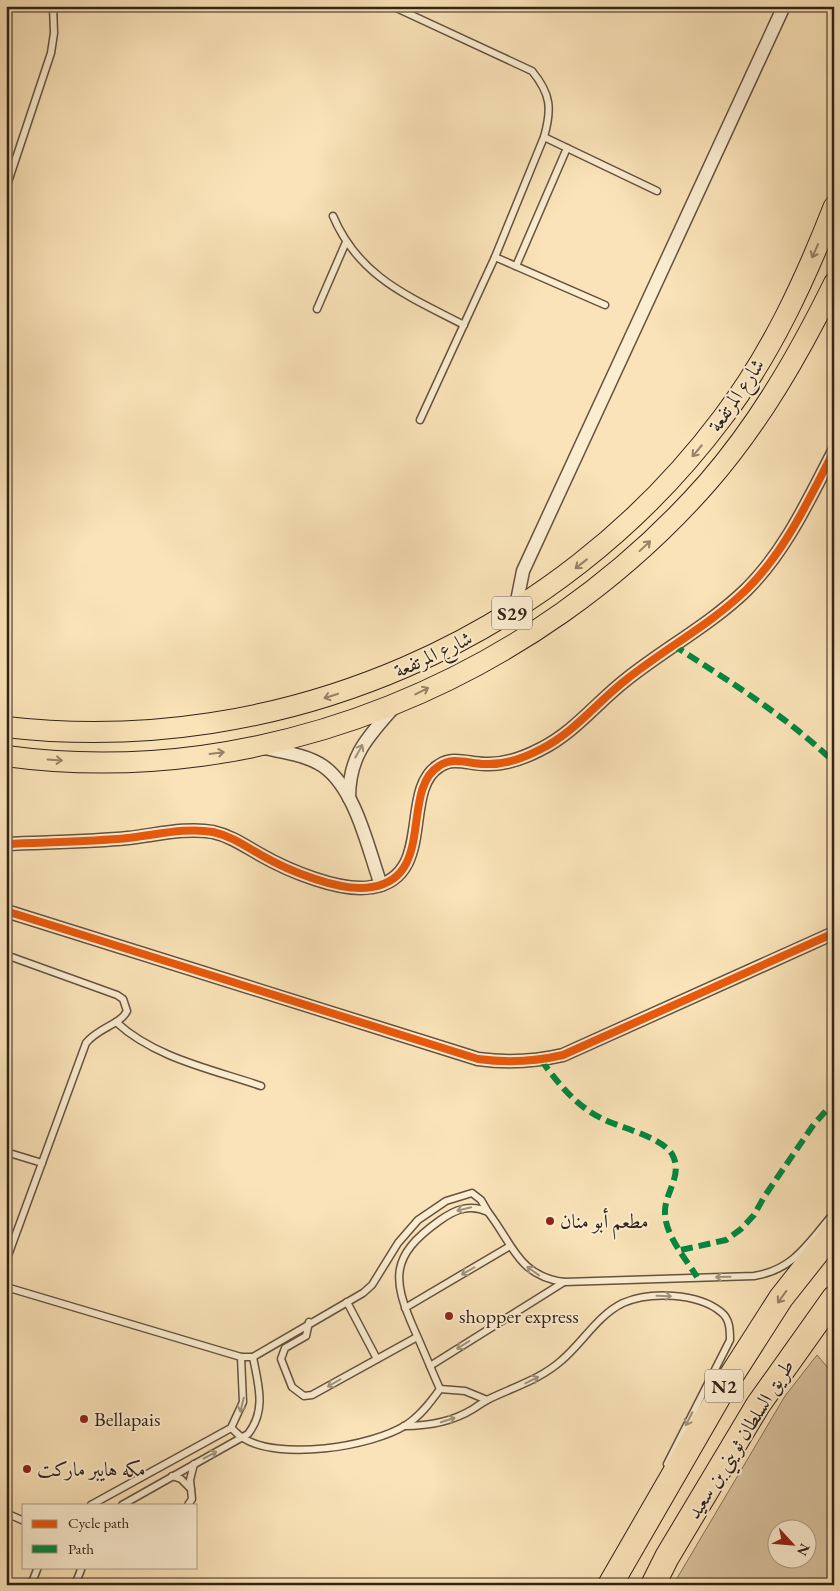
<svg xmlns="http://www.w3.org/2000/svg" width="840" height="1591" font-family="'EB Garamond',Amiri,serif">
  <rect width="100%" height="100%" fill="#fae3b8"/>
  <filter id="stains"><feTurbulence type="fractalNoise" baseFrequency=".004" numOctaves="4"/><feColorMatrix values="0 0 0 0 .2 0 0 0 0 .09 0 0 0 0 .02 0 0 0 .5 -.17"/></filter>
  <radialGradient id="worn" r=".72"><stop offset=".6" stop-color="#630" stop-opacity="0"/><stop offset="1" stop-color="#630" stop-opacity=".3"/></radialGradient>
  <path fill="#d8c29d" stroke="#85725b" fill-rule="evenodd" d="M817,1355L834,1375V1585H673L785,1396ZM778,1528H808V1558H778Z"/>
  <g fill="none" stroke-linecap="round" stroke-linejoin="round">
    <g stroke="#645341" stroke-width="9">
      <g id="lane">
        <path d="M392,6L532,71C551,94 552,109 544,137L495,257L420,420"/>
        <polyline points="544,137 657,191"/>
        <polyline points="6,188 51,53 54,33 53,6"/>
        <path d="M333,216C359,277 408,296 464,325"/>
        <polyline points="495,257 605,305"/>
        <polyline points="516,266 567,148"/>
        <polyline points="317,309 346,242"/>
        <path d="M6,955L117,995L123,999L127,1011C120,1025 99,1027 86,1043L6,1261"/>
        <path d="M116,1022C155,1058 211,1069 261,1086"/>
        <polyline points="6,1152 42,1163"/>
        <polyline points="6,1287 241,1357 253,1357 363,1293 372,1285 398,1243 418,1220 446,1201 472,1193 481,1200 488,1212"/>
        <polyline points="347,1302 377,1359"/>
        <polyline points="405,1308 510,1246"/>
        <polyline points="309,1322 306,1336 285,1348 281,1359 292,1387 304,1396 312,1395 417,1337"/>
        <polyline points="430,1366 564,1282"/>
        <path d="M440,1389C431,1369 423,1349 414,1329C392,1279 390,1256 439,1221C454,1210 470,1203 488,1212C513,1244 518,1276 564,1282L754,1276C794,1270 809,1242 834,1213"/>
        <polyline points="440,1389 465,1391 487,1400"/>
        <path d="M404,1426C428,1426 452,1422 473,1409C478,1406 483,1402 489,1399C514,1387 541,1379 562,1360C583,1342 598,1315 623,1303C650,1291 698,1293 721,1312C730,1319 730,1330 730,1340L667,1464"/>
        <path d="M231,1428C235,1431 239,1436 243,1438C279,1461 371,1447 406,1425C420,1416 430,1403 440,1389"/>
        <polyline points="172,1476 181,1479 191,1489"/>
        <polyline points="91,1505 231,1428 243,1402 241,1357"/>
        <path d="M122,1505L248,1434C267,1410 258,1384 253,1357"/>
        <polyline points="188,1505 192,1499 190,1480 194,1464"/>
        <polyline points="6,1513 24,1521"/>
        <polyline points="31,1585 38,1567"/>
        <polyline points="75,1585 82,1567"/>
      </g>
    </g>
    <g stroke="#645341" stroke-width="15">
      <g id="street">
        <polyline points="515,611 523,571 784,6"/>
        <path d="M260,747C281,752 305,754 323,766C356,789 368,849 381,885"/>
        <path d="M349,798C349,755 368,737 394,707"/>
        <path d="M6,844C47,842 88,842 128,838C156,835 186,827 213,832C231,836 245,846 261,855C287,870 341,893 372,887C436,877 400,790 439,766C453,756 469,764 485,764C505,765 524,758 541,749C575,732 597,702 627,679C666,648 711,624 746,590C785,552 809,499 834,451"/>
        <path d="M6,911L478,1059C508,1063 533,1062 563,1055L834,933"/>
      </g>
    </g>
    <g stroke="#322319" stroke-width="22">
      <g id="primary">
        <path d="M6,727C281,759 558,638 723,417C771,354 805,280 834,206"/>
        <path d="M6,756C267,792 537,677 708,482C760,422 799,354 834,283"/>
      </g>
    </g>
    <g stroke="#322319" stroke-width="26">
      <g id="highway">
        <polyline points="610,1585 726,1384 781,1298 834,1231"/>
        <polyline points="653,1585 667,1557 758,1405 834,1298"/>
      </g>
    </g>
    <use href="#lane" stroke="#fcedd1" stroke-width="6"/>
    <use href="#street" stroke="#fcedd1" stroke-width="12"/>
    <use href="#primary" stroke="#fae3b8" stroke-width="20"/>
    <use href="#highway" stroke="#fae3b8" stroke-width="24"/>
    <g stroke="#00873e" stroke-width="6" stroke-dasharray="12 6" stroke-linecap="butt">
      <path d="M673,645C729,681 786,716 834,762"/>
      <path d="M541,1060C558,1083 575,1105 601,1118C620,1128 660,1136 672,1154C684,1175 664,1193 665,1213C665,1235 686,1259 697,1277"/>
      <polyline points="681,1250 726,1240 741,1229 754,1215 764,1197 814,1124 834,1102"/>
    </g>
    <g stroke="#fcedd1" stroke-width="11">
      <g id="cycleway">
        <path d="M6,844C47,842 88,842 128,838C156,835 186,827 213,832C231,836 245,846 261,855C287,870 341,893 372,887C436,877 400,790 439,766C453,756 469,764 485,764C505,765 524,758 541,749C575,732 597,702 627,679C666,648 711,624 746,590C785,552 809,499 834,451"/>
        <path d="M6,911L478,1059C508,1063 533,1062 563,1055L834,933"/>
      </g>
    </g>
    <use href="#cycleway" stroke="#e8590c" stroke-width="8"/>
  </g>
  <defs><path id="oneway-shaft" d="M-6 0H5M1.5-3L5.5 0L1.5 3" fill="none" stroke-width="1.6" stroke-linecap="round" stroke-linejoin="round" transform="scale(1.25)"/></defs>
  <g stroke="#968368">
    <use href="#oneway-shaft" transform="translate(815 251) rotate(114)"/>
    <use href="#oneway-shaft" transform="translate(697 451) rotate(130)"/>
    <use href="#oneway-shaft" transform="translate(645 546) rotate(-43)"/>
    <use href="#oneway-shaft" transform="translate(581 564) rotate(142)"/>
    <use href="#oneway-shaft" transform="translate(422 691) rotate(-27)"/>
    <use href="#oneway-shaft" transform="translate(331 696) rotate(162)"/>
    <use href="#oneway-shaft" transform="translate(217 753) rotate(-7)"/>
    <use href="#oneway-shaft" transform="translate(55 760) rotate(4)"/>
    <use href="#oneway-shaft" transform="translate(782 1297) rotate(126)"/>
  </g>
  <g stroke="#a1927e">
    <use href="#oneway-shaft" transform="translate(359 751) rotate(-61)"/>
    <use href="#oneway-shaft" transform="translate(464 1209) rotate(166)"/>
    <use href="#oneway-shaft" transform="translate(468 1271) rotate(150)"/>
    <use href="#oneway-shaft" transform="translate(533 1271) rotate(-144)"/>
    <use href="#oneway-shaft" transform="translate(723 1277) rotate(179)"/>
    <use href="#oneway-shaft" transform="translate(664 1296) rotate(2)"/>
    <use href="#oneway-shaft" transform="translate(463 1345) rotate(148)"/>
    <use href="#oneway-shaft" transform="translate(532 1380) rotate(-27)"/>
    <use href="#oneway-shaft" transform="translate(334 1383) rotate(150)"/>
    <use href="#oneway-shaft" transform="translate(242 1405) rotate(104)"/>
    <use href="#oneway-shaft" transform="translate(689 1419) rotate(117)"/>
    <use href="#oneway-shaft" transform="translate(448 1420) rotate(-18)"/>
    <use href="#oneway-shaft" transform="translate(210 1455) rotate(-28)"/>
  </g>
  <g fill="#8f2418" stroke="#fcedd1" stroke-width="2">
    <circle cx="550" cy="1221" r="5"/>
    <circle cx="449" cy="1316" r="5"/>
    <circle cx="84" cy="1419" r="5"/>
    <circle cx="27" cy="1469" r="5"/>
  </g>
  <g text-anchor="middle" stroke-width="4" stroke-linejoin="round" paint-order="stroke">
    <g fill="#fcedd1" stroke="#6f6050" stroke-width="1">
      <rect x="492" y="596.5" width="40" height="33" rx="4"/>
      <rect x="705" y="1369.5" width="38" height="33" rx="4"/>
    </g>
    <g font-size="19" font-weight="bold" fill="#322319">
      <text x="512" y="620">S29</text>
      <text x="724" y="1393">N2</text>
    </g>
    <g font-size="20" fill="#322319" stroke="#fcedd1">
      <text transform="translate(736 395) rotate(-56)" y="7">شارع المرتفعة</text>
      <text transform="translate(433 654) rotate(-25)" y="7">شارع المرتفعة</text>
      <text transform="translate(740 1439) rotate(-58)" y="7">طريق السلطان ثويني بن سعيد</text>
    </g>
    <g font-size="20" fill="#322319" stroke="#fcedd1" text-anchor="start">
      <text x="560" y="1228">مطعم أبو منان</text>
      <text x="459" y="1323">shopper express</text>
      <text x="94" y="1426">Bellapais</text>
      <text x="37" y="1476">مكه هايبر ماركت</text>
    </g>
  </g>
  <rect width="840" height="1591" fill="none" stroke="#fae3b8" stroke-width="25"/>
  <rect x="8" y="8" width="825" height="1576" fill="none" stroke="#322319" stroke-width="2.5"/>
  <rect x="12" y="12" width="815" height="1566" fill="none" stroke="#322319"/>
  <rect x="22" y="1504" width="175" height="65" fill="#fcedd1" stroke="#ab9c87"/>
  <rect x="32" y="1520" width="25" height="8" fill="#e8590c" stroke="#ab9c87"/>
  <text x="68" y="1528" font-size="15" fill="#322319">Cycle path</text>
  <rect x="32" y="1545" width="25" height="8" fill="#00873e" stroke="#ab9c87"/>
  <text x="68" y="1554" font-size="15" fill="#322319">Path</text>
  <g transform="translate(792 1544) rotate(116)"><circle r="24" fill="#fcedd1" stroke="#ab9c87"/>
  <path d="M0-4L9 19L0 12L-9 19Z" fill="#8f2418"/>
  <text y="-8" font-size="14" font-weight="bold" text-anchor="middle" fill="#322319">N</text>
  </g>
  <rect width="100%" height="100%" filter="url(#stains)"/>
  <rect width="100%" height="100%" fill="url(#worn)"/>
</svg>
